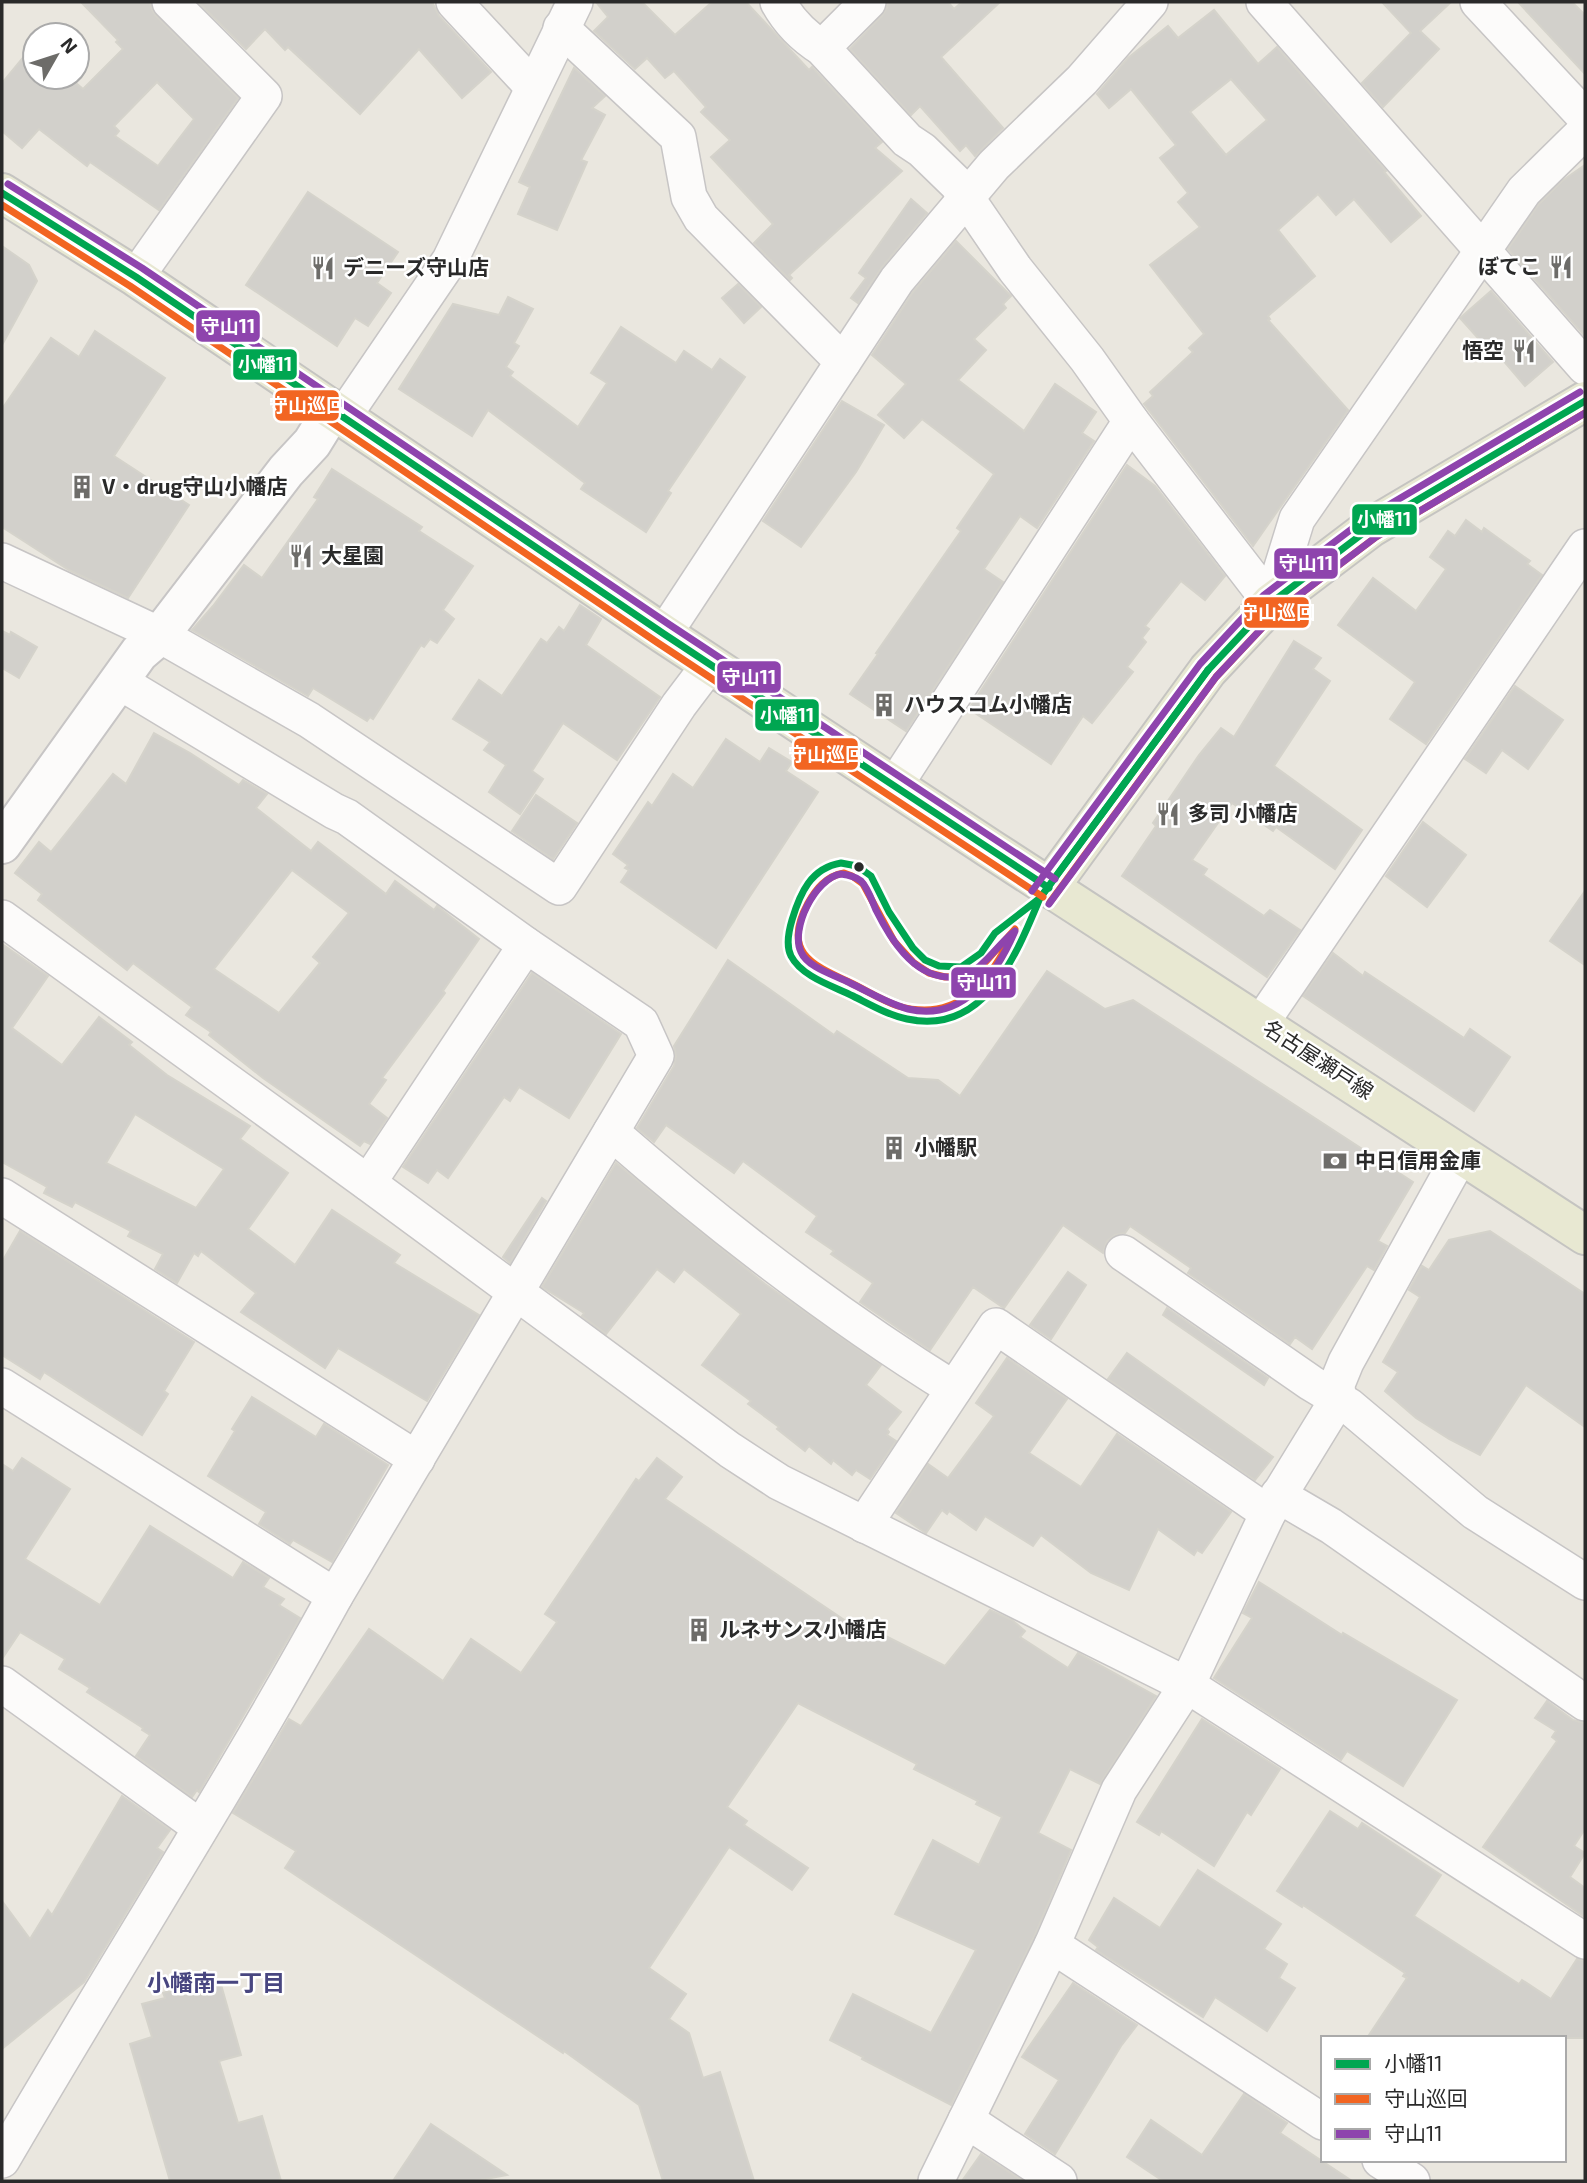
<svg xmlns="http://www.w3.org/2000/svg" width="1587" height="2183" font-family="'Exo 2','Noto Sans JP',sans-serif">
  <rect width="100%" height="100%" fill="#eae7df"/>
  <g fill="#d2d0cb" stroke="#d5d3cb" stroke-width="2" fill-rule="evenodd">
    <path d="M81,2H150L151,8L156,16L238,98L159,210L90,162L87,166L39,129L22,148L2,131V83L35,43V77H69L83,89L123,49L116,42L118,40ZM157,82L194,119L158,166L115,136L119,131L114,126Z"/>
    <polygon points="198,2 432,2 439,16 491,72 462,98 419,49 360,114 288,47 285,50 265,29 246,49"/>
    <polygon points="596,2 642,2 675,35 712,2 746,2 809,70 812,67 882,142 875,148 902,171 789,275 792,278 790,280 754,243 773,224 711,157 730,140 701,112 706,107 674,71 665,78 647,58 635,69 594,31 608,17"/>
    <polygon points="888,2 948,2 954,9 962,2 1000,2 941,57 1003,128 975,156 966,145 960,151 920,106 911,115 850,49 882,16 887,8"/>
    <polygon points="1382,2 1451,2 1420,31 1439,49 1383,107 1362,83 1411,33"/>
    <polygon points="1518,2 1572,2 1585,15 1585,74"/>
    <path d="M1214,10L1258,64L1277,47L1386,171L1384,172L1421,216L1391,242L1354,199L1336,215L1318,194L1278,230L1315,276L1268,316L1270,319L1268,320L1348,410L1253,546L1144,404L1153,396L1150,392L1193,352L1189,348L1204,334L1150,265L1200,227L1178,202L1188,193L1160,158L1176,145L1131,89L1109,108L1097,94L1128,58L1168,26L1178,38ZM1231,79L1267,120L1226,155L1190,112Z"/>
    <polygon points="574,68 605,96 592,108 605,115 581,160 587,162 557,230 518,214 530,187 519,182"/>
    <polygon points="1585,165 1585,334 1584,335 1508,249 1539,204 1562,181"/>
    <polygon points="308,192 398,252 377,283 391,293 368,326 355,318 337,346 246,285"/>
    <polygon points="911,199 927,213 882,267 858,303 851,298 866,278 859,273"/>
    <polygon points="956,241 1011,296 1003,304 1006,308 974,339 986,350 958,380 1024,431 1055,384 1096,412 1082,433 1094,441 1037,528 1020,516 984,569 1003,582 906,731 850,694 878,654 876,653 961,531 957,528 994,474 922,419 904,438 878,415 906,384 872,355 913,292"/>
    <polygon points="2,246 29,265 37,281 2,345"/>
    <polygon points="738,284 761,307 744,323 722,298"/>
    <polygon points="1491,291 1553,362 1525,386 1497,353 1494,356 1460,318"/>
    <polygon points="508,297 533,309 514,343 519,346 506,367 513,372 510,376 578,427 607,383 591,373 621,327 676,363 684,351 712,370 720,359 745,377 668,491 671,493 646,532 581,489 585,483 488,410 472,436 399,389 453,304 499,315"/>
    <polygon points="95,331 165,378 114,456 189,505 128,598 69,570 2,527 2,409 51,338 79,357"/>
    <polygon points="842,401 884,425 856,472 801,547 763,521"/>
    <polygon points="1127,465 1155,486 1225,576 1205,600 1181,581 1145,626 1149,629 1142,638 1146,642 1127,667 1133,672 1092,723 1083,716 1051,764 969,709"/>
    <polygon points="332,469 422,527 419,531 473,566 443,610 454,619 437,643 430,639 424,647 421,645 373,719 370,717 367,721 313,688 308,696 192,630 213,606 244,565 262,578 318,499 314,497"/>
    <polygon points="1466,520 1482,532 1484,528 1530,561 1527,564 1542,575 1426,744 1390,719 1415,682 1338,625 1373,578 1416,611 1446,569 1430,557 1448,531 1455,536"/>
    <polygon points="580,605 601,619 586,645 660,697 617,760 563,723 532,771 543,779 520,814 489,792 506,765 484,750 490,742 453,719 479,680 502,696 541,639 547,643 559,627 564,631"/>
    <polygon points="2,631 10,635 11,632 37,647 19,678 2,668"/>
    <polygon points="1294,641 1321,658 1313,669 1330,681 1274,766 1362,830 1335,869 1276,827 1273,831 1232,803 1192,860 1207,869 1203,875 1264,916 1270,910 1300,930 1267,977 1122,876 1156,826 1153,823 1199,755 1221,728 1234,737"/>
    <polygon points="1515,686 1563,720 1528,769 1502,750 1486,773 1465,759"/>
    <path d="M154,733L190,753L239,785L243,780L267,794L256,808L311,851L318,842L386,894L395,881L434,910L437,906L479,939L443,991L445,993L382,1078L386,1080L369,1104L387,1118L370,1144L364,1141L360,1146L263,1078L209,1035L211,1032L186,1015L192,1007L133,963L127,970L38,900L42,894L15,873L39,842L51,852L113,774L126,784ZM292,870L349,913L313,957L320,963L279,1013L214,969Z"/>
    <polygon points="726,739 760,762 769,748 792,762 786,771 818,792 716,948 621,882 629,870 625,868 628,865 613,854 648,802 652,806 673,774 693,788"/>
    <polygon points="536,795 577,823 553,859 512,831"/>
    <polygon points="1423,822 1466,855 1427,907 1386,876"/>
    <polygon points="1585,891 1585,965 1550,941"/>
    <path d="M2,944L48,976L12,1028L62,1065L99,1017L132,1042L129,1045L167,1075L250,1126L240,1139L288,1173L248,1229L295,1265L332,1210L400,1255L394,1263L479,1315L427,1401L338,1348L325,1368L241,1312L256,1293L201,1251L198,1256L194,1253L177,1283L155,1269L163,1254L128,1236L131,1231L75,1202L72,1207L44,1193L47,1187L2,1162ZM135,1114L224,1169L196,1208L106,1163Z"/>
    <polygon points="1333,953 1363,976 1365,972 1464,1038 1470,1029 1510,1057 1474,1111 1303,996"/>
    <polygon points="728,960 834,1035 837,1031 908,1078 938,1080 960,1096 1047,971 1105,1009 1133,1000 1413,1182 1378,1241 1387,1246 1374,1270 1367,1266 1312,1349 1295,1337 1290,1344 1188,1273 1191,1268 1130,1226 1125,1233 1115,1235 1107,1241 1103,1253 1063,1225 1004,1308 973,1287 930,1350 860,1302 873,1283 831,1254 834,1251 806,1232 817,1216 743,1161 734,1173 666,1125 654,1142 637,1128 674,1066 676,1056 674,1046"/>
    <polygon points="532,973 621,1034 569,1118 519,1087 510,1101 504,1097 448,1178 437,1170 428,1183 403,1167"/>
    <polygon points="616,1163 765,1284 881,1365 866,1385 901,1412 887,1429 889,1432 887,1435 896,1441 870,1479 856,1470 852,1475 833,1460 831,1464 809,1446 805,1451 777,1429 779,1427 748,1404 751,1401 702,1365 741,1314 684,1269 674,1282 657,1269 606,1334 582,1316 584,1313 542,1287"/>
    <polygon points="542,1198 546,1201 510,1263 503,1257"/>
    <polygon points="20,1231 194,1342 164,1391 168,1394 142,1435 44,1372 40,1379 2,1355 2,1262"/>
    <polygon points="1490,1231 1585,1294 1585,1427 1526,1385 1480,1455 1449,1439 1416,1418 1385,1391 1398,1372 1383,1362 1420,1297 1409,1290 1422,1266 1429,1270 1449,1240"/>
    <polygon points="1068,1272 1086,1285 1051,1339 1030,1325"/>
    <polygon points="1167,1308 1268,1378 1264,1385 1163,1315"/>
    <polygon points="1127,1353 1273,1457 1255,1480 1108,1379"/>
    <polygon points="1007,1358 1067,1399 1029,1453 1081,1487 1117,1434 1231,1512 1202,1553 1197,1550 1194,1555 1158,1529 1129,1590 1091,1573 1041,1535 1033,1546 985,1516 976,1530 949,1511 947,1514 942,1510 926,1533 896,1513 928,1464 948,1478 994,1416 976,1403"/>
    <polygon points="252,1397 316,1437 324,1424 388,1465 332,1562 293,1540 290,1544 259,1524 266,1512 208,1476 235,1431 232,1429"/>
    <polygon points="22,1458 70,1489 25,1559 100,1605 150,1526 233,1578 243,1562 269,1578 263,1587 284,1599 279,1605 300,1618 199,1792 197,1790 192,1797 136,1756 150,1735 142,1730 143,1728 87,1692 90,1688 59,1669 65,1659 20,1632 2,1659 2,1464 13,1471"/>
    <polygon points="657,1458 682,1477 665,1499 874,1640 878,1632 945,1666 990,1610 1012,1620 1025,1631 1020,1637 1068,1668 1078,1653 1156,1696 1100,1784 1070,1769 1038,1833 1071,1850 1034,1937 951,2105 862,2059 863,2057 830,2040 853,1994 931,2033 976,1950 895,1914 933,1840 979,1865 1002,1817 976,1804 978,1801 914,1769 917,1764 798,1703 727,1807 747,1821 744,1825 808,1868 792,1890 729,1847 649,1968 686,1994 669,2019 689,2033 703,2078 720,2072 754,2181 663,2181 639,2105 564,2051 563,2053 285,1868 296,1851 233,1813 289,1719 301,1726 369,1629 443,1681 471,1639 521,1673 557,1622 545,1614 636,1479 639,1481"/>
    <polygon points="1259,1582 1342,1635 1343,1633 1457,1700 1403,1786 1347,1751 1341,1760 1214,1678 1252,1618 1243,1613"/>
    <polygon points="1547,1701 1573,1720 1585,1723 1585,1829 1574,1846 1585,1853 1570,1877 1585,1888 1585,1917 1483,1847 1557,1741 1552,1737 1556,1731 1535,1718"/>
    <polygon points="1202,1719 1280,1769 1251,1815 1247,1812 1214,1866 1161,1831 1159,1835 1137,1822"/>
    <polygon points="122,1796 170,1830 157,1848 163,1852 84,1982 2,2049 2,1901 30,1939 48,1910 52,1915"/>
    <polygon points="1330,1811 1358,1829 1362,1823 1441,1875 1414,1916 1519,1984 1522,1980 1551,1999 1577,1959 1585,1961 1585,2038 1367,2038 1407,1978 1403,1976 1405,1973 1303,1905 1302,1907 1277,1891"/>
    <polygon points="1198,1870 1281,1924 1264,1949 1287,1964 1279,1978 1295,1988 1267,2031 1215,1997 1203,2017 1096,1950 1098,1947 1089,1940 1114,1898 1160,1928"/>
    <polygon points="202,1981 204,1986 220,1981 241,2055 219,2061 238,2123 262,2116 281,2181 170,2181 130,2044 152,2037 142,2004 165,1998 163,1993"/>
    <polygon points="1073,1983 1137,2025 1121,2046 1055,2154 1025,2134 1059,2080 1022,2057"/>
    <polygon points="1244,2094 1287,2123 1280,2133 1352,2181 1163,2181 1127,2157 1151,2120 1202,2155"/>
    <polygon points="431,2124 507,2175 475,2181 393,2181"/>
    <polygon points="981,2154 1023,2181 962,2181"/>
  </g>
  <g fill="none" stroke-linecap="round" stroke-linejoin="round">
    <g stroke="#c7c5c5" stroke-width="38">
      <g id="minor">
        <polyline points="454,2 533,87"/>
        <path d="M778,2C789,22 803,36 822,48L907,140L922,150L957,184L1015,269L1087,359L1131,421L1271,603L1297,519L1524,191L1585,131"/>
        <polyline points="1264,2 1585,367"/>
        <polyline points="1478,2 1585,117"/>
        <polyline points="561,28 678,137 689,197 701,218 843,362"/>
        <polyline points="822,48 868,2"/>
        <polyline points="136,277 264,96 170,2"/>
        <polyline points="343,417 450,260 575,2"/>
        <polyline points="2,561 160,635 309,720 559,887 679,705 710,664"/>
        <polyline points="664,634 897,280 994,165 1082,80 1150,2"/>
        <polyline points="895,785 1131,421"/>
        <polyline points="2,918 368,1183 730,1450 779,1482 1187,1685 1585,1941"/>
        <polyline points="1261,1023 1585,547"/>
        <path d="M611,1132C719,1226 833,1314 954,1389"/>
        <polyline points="368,1183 526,945"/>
        <polyline points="2,1196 417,1459"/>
        <polyline points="1123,1253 1311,1383 1349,1406 1475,1512 1585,1582"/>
        <polyline points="2,1386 335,1596"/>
        <polyline points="1278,1495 1331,1526 1585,1703"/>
        <polyline points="864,1525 996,1326 1268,1513"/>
        <polyline points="2,1684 200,1827"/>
        <polyline points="1052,1945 1323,2122"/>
        <polyline points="966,2120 1059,2181"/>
        <path d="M2,2160C112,1971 230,1787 335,1596L656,1056L641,1023L526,945L347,817L334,811L120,682"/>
        <polyline points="1380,2160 1412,2181"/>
        <polyline points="936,2181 1052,1945 1119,1790 1187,1685 1268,1513 1338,1399 1337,1384 1346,1362 1461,1154"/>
      </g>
    </g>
    <g stroke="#c7c5c5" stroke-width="42">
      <polyline id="tertiary" points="2,844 139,653 160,635 286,471 312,443 333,409"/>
    </g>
    <g stroke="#c5c4c1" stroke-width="42">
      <g id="primary">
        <polyline points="2,193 136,277 664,634 992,850 1585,1235"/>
        <polyline points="1049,888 1208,670 1271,603 1370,528 1585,401"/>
      </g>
    </g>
    <use href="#minor" stroke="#fcfbfa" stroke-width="35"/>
    <use href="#tertiary" stroke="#fcfbfa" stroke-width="38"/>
    <use href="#primary" stroke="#e8e8d2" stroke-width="38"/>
    <g stroke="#fff" stroke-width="12">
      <g id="bus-1">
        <polyline points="2,193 136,277 664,634 1049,888"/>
        <polyline points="1208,670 1271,603 1370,528 1585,401"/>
        <path d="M841,863L857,866L871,876L889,912L913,948L925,960L939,966L961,967L981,953L995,933L1040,898C1016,955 985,1036 907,1019C888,1015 871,1005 853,996C833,986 802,977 791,956C786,946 789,930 792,920C800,893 811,868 841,863Z"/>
        <polyline points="1040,898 1208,670"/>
        <polyline points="1040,898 1208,670"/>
      </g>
    </g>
    <g stroke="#fff" stroke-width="12">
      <g id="bus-2">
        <polyline points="2,205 130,286 658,643 1043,897"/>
        <path d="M844,873L852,876L863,884L894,941L914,963L929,973L945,977L970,975L982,966L1015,929C992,979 960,1024 898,1006C881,1000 866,990 849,982C810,964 782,951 808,903C816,889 826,876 844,873Z"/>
        <polyline points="1050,902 1216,677 1278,611 1376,537 1585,413"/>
      </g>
    </g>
    <g stroke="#fff" stroke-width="12">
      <g id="bus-3">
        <polyline points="8,184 142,268 670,625 1055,879"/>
        <path d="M841,874C848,875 855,876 861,881C868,888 872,901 876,910C890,938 912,975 947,977C954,977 961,979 968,975C988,963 997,945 1015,931C996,975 963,1022 908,1009C888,1004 869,992 850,983C835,975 808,968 801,952C790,929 815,878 841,874Z"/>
        <polyline points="1032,891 1200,664 1264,595 1365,519 1580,392"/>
        <polyline points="1049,904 1216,677 1278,611 1376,537 1585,413"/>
      </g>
    </g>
    <use href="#bus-1" stroke="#00a651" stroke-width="7"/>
    <use href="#bus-2" stroke="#f26522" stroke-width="7"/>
    <use href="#bus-3" stroke="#8e44ad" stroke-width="7"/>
  </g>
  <defs>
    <g id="restaurant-bare" transform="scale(1.89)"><path d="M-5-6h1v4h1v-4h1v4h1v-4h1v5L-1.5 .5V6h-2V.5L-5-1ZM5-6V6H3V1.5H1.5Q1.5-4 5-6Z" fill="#6d6c69" stroke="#fff" stroke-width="2.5" paint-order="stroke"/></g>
    <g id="building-bare" transform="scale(1.89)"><path d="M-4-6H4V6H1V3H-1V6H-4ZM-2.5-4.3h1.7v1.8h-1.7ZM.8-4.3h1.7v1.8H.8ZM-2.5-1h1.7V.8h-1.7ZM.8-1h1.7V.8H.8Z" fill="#6d6c69" stroke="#fff" stroke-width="2.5" paint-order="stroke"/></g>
    <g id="bank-bare" transform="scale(1.89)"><path d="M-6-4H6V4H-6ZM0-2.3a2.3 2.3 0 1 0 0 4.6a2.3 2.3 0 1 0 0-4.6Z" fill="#6d6c69" stroke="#fff" stroke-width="2.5" paint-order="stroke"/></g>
  </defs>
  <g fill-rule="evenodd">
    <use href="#restaurant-bare" x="1561" y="267"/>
    <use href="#restaurant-bare" x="323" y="268"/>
    <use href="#restaurant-bare" x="1524" y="351"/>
    <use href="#building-bare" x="82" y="487"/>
    <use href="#restaurant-bare" x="301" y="556"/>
    <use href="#building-bare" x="884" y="705"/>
    <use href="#restaurant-bare" x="1168" y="814"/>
    <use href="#building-bare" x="894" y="1148"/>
    <use href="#bank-bare" x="1335" y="1161"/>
    <use href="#building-bare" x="699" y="1630"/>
  </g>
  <circle fill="#2a2a2a" stroke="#fff" stroke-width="2.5" cx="859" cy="867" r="6"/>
  <g text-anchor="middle" stroke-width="5" stroke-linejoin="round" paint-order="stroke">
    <g font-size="21" font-weight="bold" fill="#2a2a2a" stroke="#fff" text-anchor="start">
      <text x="1541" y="274" text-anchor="end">ぼてこ</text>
      <text x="343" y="275">デニーズ守山店</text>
      <text x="1504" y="358" text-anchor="end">悟空</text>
      <text x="102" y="494">V・drug守山小幡店</text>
      <text x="321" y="563">大星園</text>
      <text x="904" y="712">ハウスコム小幡店</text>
      <text x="1188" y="821">多司 小幡店</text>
      <text x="914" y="1155">小幡駅</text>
      <text x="1355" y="1168">中日信用金庫</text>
      <text x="719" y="1637">ルネサンス小幡店</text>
    </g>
    <g font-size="21" fill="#2a2a2a" stroke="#fff">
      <text transform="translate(1318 1060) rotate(33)" y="7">名古屋瀬戸線</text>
    </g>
    <g font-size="23" font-weight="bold" fill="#484680" stroke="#fff">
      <text x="216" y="1991">小幡南一丁目</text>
    </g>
  </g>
  <g stroke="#fff" stroke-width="2.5">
    <rect x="195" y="309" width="66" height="34" rx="7" fill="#8e44ad"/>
    <rect x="232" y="348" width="66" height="33" rx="7" fill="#00a651"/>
    <rect x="274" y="389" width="66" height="33" rx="7" fill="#f26522"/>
    <rect x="1351" y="503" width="67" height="33" rx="7" fill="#00a651"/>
    <rect x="1273" y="547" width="66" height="33" rx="7" fill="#8e44ad"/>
    <rect x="1243" y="596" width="67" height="33" rx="7" fill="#f26522"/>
    <rect x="716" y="660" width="66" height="34" rx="7" fill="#8e44ad"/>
    <rect x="754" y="698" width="66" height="34" rx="7" fill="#00a651"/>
    <rect x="793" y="737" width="66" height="34" rx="7" fill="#f26522"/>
    <rect x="950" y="966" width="67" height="33" rx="7" fill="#8e44ad"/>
  </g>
  <g font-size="19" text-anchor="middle" font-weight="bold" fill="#fff">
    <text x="228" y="333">守山11</text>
    <text x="265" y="371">小幡11</text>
    <text x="307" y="412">守山巡回</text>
    <text x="1384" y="526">小幡11</text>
    <text x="1306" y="570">守山11</text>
    <text x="1277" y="619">守山巡回</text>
    <text x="749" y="684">守山11</text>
    <text x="787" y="722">小幡11</text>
    <text x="826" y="761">守山巡回</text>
    <text x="984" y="989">守山11</text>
  </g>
  <rect width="1587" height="2183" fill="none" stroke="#2a2a2a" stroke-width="7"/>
  <rect x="1321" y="2036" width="245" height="126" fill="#ffffff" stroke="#aaaaaa" stroke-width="2"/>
  <rect x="1335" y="2059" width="35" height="10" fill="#00a651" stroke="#aaaaaa" stroke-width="2"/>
  <text x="1384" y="2071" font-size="21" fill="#2a2a2a">小幡11</text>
  <rect x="1335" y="2094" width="35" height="10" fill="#f26522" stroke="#aaaaaa" stroke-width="2"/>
  <text x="1384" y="2106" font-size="21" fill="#2a2a2a">守山巡回</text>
  <rect x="1335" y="2129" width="35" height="10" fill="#8e44ad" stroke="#aaaaaa" stroke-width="2"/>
  <text x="1384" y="2141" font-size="21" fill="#2a2a2a">守山11</text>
  <g transform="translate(56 56) rotate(51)"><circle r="33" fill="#ffffff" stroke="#aaaaaa" stroke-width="2"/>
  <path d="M0-5L12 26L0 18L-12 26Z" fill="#6d6c69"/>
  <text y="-10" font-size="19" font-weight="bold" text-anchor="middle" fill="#2a2a2a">N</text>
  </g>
</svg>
